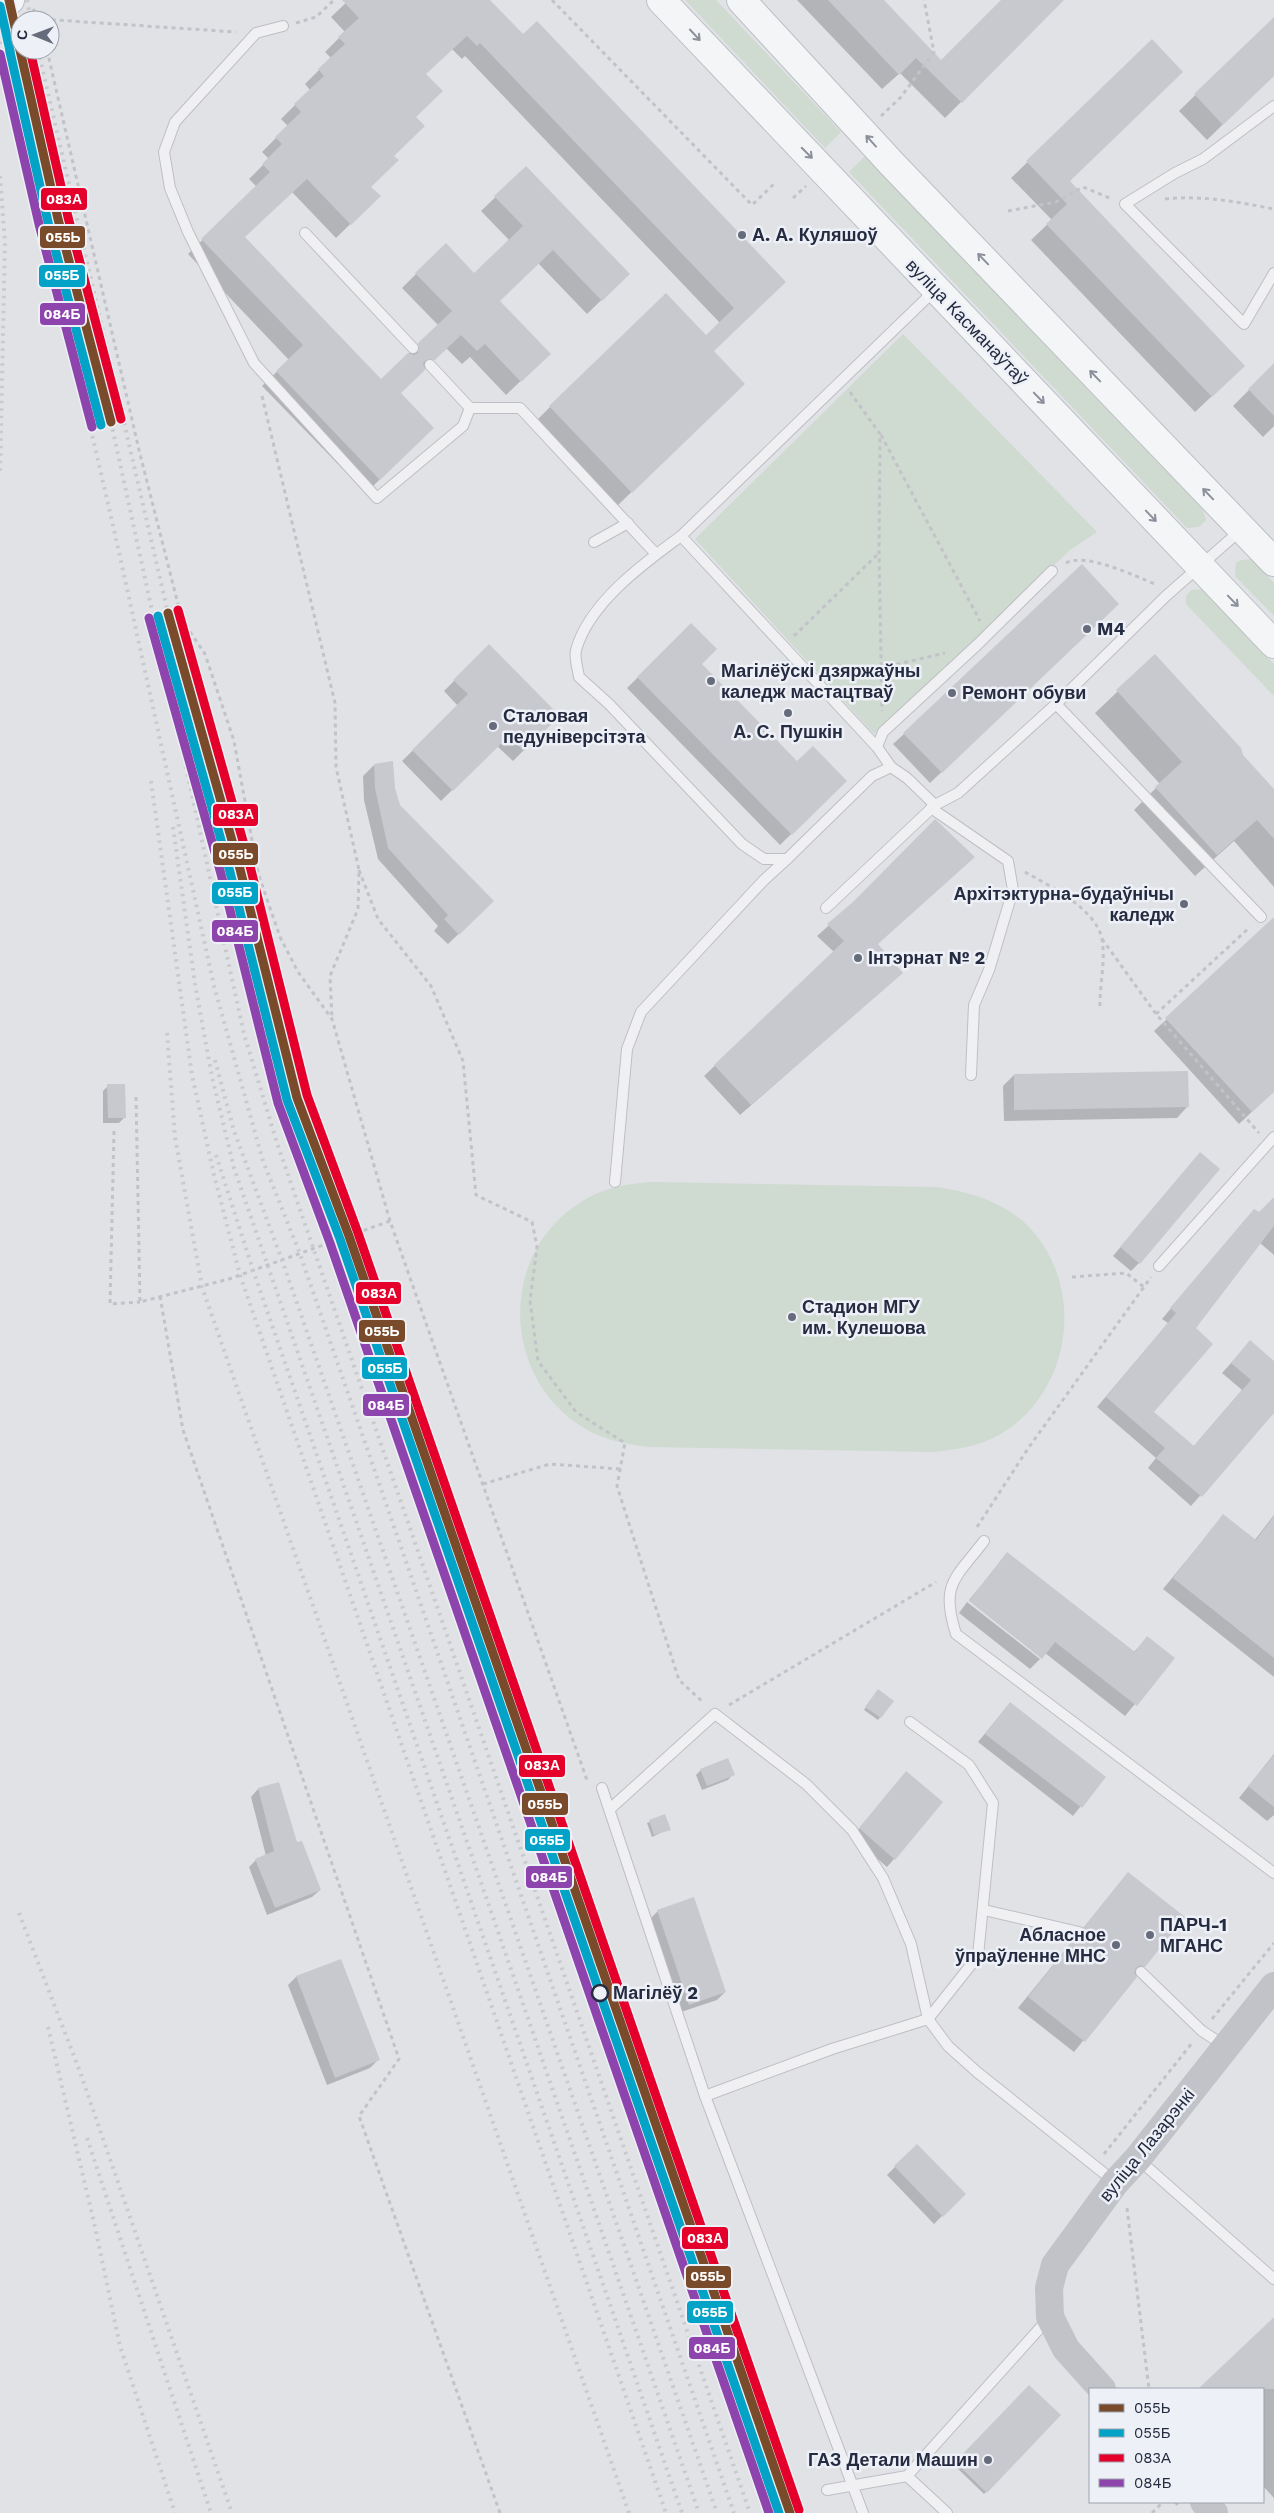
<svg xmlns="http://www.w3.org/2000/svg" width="1274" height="2513" font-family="'Work Sans',sans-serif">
  <rect width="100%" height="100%" fill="#e0e2e6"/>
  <g fill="#cfdad0">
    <polygon points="685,0 716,0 841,132 825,148"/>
    <polygon points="865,156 1203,510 1206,520 1199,527 1187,528 849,172"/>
    <polygon points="903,334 1097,532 1070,550 874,734 695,539"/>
    <polygon points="1252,559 1274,583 1274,616 1235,576 1236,563 1241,560"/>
    <polygon points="1202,589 1274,664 1274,696 1186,604 1186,596 1191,590"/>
    <path d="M651,1182L936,1187C970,1192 1002,1201 1028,1226C1087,1287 1072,1393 999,1435C978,1447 956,1449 933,1452L649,1447C626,1444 603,1440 584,1428C499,1376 498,1249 586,1199C606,1187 628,1184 651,1182Z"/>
  </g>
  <g fill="#0003">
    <polygon points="349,0 489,0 523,36 785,282 712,352 729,398 617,506 536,421 550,407 706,337 720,323 465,56 462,59 452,49 425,74 415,117 393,156 370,187 379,196 336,238 292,192 244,237 381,380 438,325 402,288 416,274 474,274 509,240 481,211 526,168 628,274 587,314 538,263 499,301 549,354 506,395 470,357 462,364 446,348 399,393 418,442 366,493 262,386 289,360 188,254 257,187 249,179 269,159 262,152 288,126 281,119 310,90 305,84 331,58 325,52 345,32 331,17"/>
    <polygon points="797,0 883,0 941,61 1002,0 1063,0 945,118 900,73 882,89"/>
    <polygon points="1274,18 1274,74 1207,140 1179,111"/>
    <polygon points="1152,41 1068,181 1228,381 1195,412 1031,240 1052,220 1011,178"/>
    <polygon points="1274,365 1274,426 1263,437 1233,406"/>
    <polygon points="1107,615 930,783 893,744 904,734"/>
    <polygon points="691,625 701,664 797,763 845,781 780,845 627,688"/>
    <polygon points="489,646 558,716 513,761 497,746 441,801 402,761 458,706 444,691"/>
    <polygon points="1155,656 1274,791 1274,887 1234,841 1195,876 1134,810 1160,784 1095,713"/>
    <polygon points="374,765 394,788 399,806 493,901 448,944 434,931 438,926 378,859 364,800 363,776"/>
    <polygon points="853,904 877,945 902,973 740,1115 704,1076 834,952 817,936"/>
    <polygon points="1274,919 1274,1091 1239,1124 1154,1031"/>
    <polygon points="1014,1075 1187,1107 1177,1118 1004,1121 1003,1086"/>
    <polygon points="108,1086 124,1118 119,1123 103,1123 103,1091"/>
    <polygon points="1193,1162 1139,1263 1131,1271 1113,1256"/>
    <polygon points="1274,1198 1274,1255 1260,1243 1194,1328 1153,1412 1193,1447 1242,1390 1222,1373 1241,1352 1274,1362 1274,1411 1191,1506 1148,1468 1156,1458 1097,1407 1168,1323 1162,1319 1245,1220 1259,1214"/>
    <polygon points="1274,1515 1274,1677 1163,1589 1223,1516 1254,1541"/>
    <polygon points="1007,1554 1133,1653 1147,1638 1173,1658 1125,1716 1045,1653 1042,1657 969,1600"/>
    <polygon points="967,1602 1040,1659 1030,1669 959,1613"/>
    <polygon points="876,1693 892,1701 878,1720 864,1710"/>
    <polygon points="1010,1703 1104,1777 1073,1816 978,1742"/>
    <polygon points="1274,1754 1274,1815 1267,1821 1239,1798"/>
    <polygon points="701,1770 733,1774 728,1780 702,1790 696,1775"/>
    <polygon points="906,1773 894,1859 887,1867 852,1837"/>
    <polygon points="258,1789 297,1844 320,1890 312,1897 267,1915 249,1867 256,1860 266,1856 251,1797"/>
    <polygon points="664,1816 669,1829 652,1837 647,1823"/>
    <polygon points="1128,1873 1144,1966 1074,2052 1018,2008"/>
    <polygon points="658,1911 725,1992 717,2000 681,2012 650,1919"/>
    <polygon points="340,1960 378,2060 370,2068 327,2085 288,1985 296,1977"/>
    <polygon points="917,2145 964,2194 934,2224 887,2175"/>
    <polygon points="1269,2323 1274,2328 1274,2498 1263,2486 1263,2389 1200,2389"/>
    <polygon points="1029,2387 1059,2416 984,2494 954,2465"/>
  </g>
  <g fill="#c7c9ce">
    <polygon points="342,0 490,0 523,34 537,21 786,282 714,351 745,384 632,493 549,406 666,293 706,335 734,308 480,43 477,46 467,36 426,74 443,91 416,117 425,126 394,156 399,160 371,187 381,196 351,225 307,179 245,237 381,379 408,353 414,355 418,353 418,343 452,311 415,273 446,243 474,273 523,226 494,196 526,166 630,274 602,301 553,250 500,301 551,354 521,382 485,344 477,351 461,335 435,360 426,360 423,363 425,370 401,393 434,428 380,480 276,371 303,345 201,239 270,172 262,164 282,144 275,137 301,112 294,104 324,76 318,69 345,44 338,37 359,18"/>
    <polygon points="828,0 884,0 941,60 1001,0 1064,0 962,103 916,58 899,75"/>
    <polygon points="1274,17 1274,76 1223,125 1194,94"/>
    <polygon points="1152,39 1183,72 1070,181 1245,366 1212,397 1046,224 1067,204 1026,161"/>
    <polygon points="1274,363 1274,416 1248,389"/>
    <polygon points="1082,564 1119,604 942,773 903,733"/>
    <polygon points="691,623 717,649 702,664 749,712 797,761 813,746 847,781 792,835 637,677"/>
    <polygon points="489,644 560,716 524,751 509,736 453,791 412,750 468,694 453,680"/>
    <polygon points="1155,654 1241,748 1243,755 1274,789 1274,839 1257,820 1217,855 1155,787 1182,762 1116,690"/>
    <polygon points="393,761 395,788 400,805 494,901 459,935 444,919 448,915 388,848 375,788 374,764"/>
    <polygon points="935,819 975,857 878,944 903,973 751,1105 714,1065 844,941 827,924 853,902"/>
    <polygon points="1274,917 1274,1092 1252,1112 1165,1018"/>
    <polygon points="1188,1071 1189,1107 1014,1110 1014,1074"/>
    <polygon points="107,1084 125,1084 126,1118 108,1118"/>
    <polygon points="1200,1152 1220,1169 1140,1264 1120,1247"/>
    <polygon points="1274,1197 1274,1226 1196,1328 1213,1344 1154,1412 1194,1446 1251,1380 1231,1363 1250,1340 1274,1361 1274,1413 1202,1497 1156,1458 1165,1448 1106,1397 1176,1313 1170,1308 1254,1209 1259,1212"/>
    <polygon points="1223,1514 1256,1540 1274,1516 1274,1658 1173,1578"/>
    <polygon points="1007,1552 1135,1652 1147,1636 1175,1658 1137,1706 1055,1642 1042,1659 969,1601"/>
    <polygon points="878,1689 894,1701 881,1718 865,1707"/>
    <polygon points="1010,1702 1106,1777 1082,1808 985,1734"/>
    <polygon points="1274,1755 1274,1807 1248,1786"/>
    <polygon points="728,1758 735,1775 707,1786 700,1769"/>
    <polygon points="906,1771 943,1802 895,1860 859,1828"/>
    <polygon points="279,1782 297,1842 302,1841 321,1890 275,1908 255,1859 274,1851 258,1788"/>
    <polygon points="665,1814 671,1830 654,1835 649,1820"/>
    <polygon points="1128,1872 1185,1917 1145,1967 1140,1965 1136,1968 1134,1973 1137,1977 1085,2042 1028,1997 1075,1938 1084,1936 1086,1930 1084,1927"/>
    <polygon points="694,1897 726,1992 689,2005 657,1910"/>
    <polygon points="341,1959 380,2060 335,2078 296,1976"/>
    <polygon points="917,2144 966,2194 943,2217 894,2166"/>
    <polygon points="1274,2317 1274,2389 1198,2389"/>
    <polygon points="1029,2385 1061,2415 987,2493 955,2462"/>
  </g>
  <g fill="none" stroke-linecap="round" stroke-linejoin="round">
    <g stroke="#bdbfc4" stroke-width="12">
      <g id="lane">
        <polyline points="283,26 256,33 175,122 164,152 170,188 188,232 254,363 377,498 463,426 470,408"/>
        <polyline points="1274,106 1203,159 1175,173 1125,204 1244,324 1274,273"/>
        <polyline points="305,233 413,348"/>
        <path d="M935,290L681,536C644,563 589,603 576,650C574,658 578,669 579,677L609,704L742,844L764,859H787L872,776L891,767L907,778L935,805"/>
        <polyline points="430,365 470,408 520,408 656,554"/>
        <polyline points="681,536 877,747 891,767"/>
        <polyline points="594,542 628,523"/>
        <polyline points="1056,704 1261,917"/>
        <polyline points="877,747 883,732 977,645 1052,571"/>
        <polyline points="931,808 1008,861 1013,890 989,970 974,1005 971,1075"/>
        <polyline points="826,908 935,805 958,793 1056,704 1166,596 1242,529"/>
        <polyline points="615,1182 627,1049 641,1012 764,880 787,859"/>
        <polyline points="1159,1266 1274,1137"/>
        <path d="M984,1541C955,1579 940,1584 956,1634L1274,1873"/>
        <polyline points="602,1788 705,2096 832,2049 928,2019 978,1956 993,1803 969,1765 910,1722"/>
        <polyline points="611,1808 715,1714 806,1784 852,1830 883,1878 911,1944 928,2019 948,2046 977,2072 1115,2182"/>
        <polyline points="984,1910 1079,1932"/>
        <polyline points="1141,1972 1202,2031 1225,2046"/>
        <polyline points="705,2096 863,2513"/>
        <polyline points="1138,2159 1274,2279"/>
        <polyline points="907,2476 947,2513"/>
        <polyline points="827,2490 907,2476 1049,2318"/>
      </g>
    </g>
    <g stroke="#bcbfc4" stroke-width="30">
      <g id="primary">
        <polyline points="661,0 1274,644"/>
        <polyline points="741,0 892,164 1274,562"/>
        <polyline points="0,8 10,0"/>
      </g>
    </g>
    <g stroke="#c2c3c9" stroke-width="3" stroke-dasharray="4 4" stroke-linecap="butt">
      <polyline points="552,0 752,205 776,182"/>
      <polyline points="33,9 40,19 236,32"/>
      <polyline points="296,23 316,17 334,0"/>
      <polyline points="47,50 139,450 182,620 205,654 234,741 258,873 280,937 298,972 332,1019 390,1221 588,1783"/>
      <polyline points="881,116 901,97 934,52 924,0"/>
      <polyline points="793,198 806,186"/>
      <path d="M1165,199C1202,195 1238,202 1274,209"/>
      <polyline points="1008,211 1056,202 1083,187 1112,199"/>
      <polyline points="850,392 880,434 879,552 882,711"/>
      <polyline points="262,396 335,703 336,767 359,870 358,909 330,976 332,1018"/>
      <polyline points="881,435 980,621"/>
      <path d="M1066,563C1085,552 1135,576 1155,584"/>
      <polyline points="794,636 879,553"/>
      <polyline points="834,679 945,653"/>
      <polyline points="359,870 378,919 431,986 463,1061 476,1195 532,1222 537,1247 530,1301 538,1361 576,1412 625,1443 617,1486 679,1680 704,1703"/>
      <path d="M1025,872C1050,886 1096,909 1102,939C1106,962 1099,986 1100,1009"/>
      <polyline points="1102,939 1156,1014 1259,1133"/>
      <polyline points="1156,1014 1250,927"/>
      <polyline points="136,1097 140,1302 229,1279 390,1221"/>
      <polyline points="114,1131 110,1304 140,1302"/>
      <polyline points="1072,1277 1126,1273 1144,1287"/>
      <polyline points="160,1296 183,1430 399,2059 359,2116 500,2513"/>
      <polyline points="483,1484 550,1464 620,1469"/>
      <polyline points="977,1527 1029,1447 1151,1277"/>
      <polyline points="729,1705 936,1582"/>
      <polyline points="1212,2019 1274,1943"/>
      <polyline points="1104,2154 1192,2043"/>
      <polyline points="1127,2208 1149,2389"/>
      <polyline points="1175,2502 1180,2507"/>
      <polyline points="1152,2513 1163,2502"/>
    </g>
    <use href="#lane" stroke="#f0f0f3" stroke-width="10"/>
    <g stroke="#c1c3c9" stroke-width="28">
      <polyline points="1102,2389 1066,2349 1050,2317 1049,2288 1055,2265 1115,2183 1138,2158 1274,1986"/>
      <polyline points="1204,2502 1214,2513"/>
    </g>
    <use href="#primary" stroke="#f4f5f6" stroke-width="28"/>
    <g stroke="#c8cace" stroke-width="4" stroke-dasharray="2.5 5" stroke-linecap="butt">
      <polyline points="27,0 31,20"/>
      <polyline points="0,34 117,543 214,986 263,1161 300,1254 734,2513"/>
      <polyline points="38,50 168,613"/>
      <polyline points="0,176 5,242 0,475"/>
      <polyline points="58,219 87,385"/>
      <polyline points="111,422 244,1034 277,1143 750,2513"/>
      <polyline points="195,716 265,1035 293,1137 767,2513"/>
      <polyline points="151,781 192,1075 214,1175 240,1275 666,2513"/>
      <polyline points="173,827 195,984 212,1077 234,1168 699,2513"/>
      <polyline points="167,1033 175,1137 202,1287 629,2513"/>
      <polyline points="215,1060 234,1131 282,1260 717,2513"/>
      <polyline points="216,1155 253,1270 682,2513"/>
      <polyline points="19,1913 80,2072 232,2513"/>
      <polyline points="48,2027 95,2227 120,2346 175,2513"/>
      <polyline points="87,2138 211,2513"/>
    </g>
    <g stroke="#edf0f6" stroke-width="12">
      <g id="rail-1">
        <polyline points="9,0 20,49"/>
        <polyline points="20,50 58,219 111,422"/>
        <polyline points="168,613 240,869 297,1098 349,1236 790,2513"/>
      </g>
    </g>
    <g stroke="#edf0f6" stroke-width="12">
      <g id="rail-2">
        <polyline points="0,6 10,51"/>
        <polyline points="10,52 48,222 101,425"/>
        <polyline points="158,616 230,872 287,1100 340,1239 779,2513"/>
      </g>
    </g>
    <g stroke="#edf0f6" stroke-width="12">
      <g id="rail-3">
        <polyline points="30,50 68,217 121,419"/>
        <polyline points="178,610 250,866 307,1095 358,1233 799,2510"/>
      </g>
    </g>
    <g stroke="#edf0f6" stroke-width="12">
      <g id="rail-4">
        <polyline points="0,54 39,224 92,427"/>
        <polyline points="149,618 221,874 278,1103 330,1243 769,2513"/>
      </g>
    </g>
    <use href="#rail-1" stroke="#7a4b2a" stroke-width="9"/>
    <use href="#rail-2" stroke="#02a3c7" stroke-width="9"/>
    <use href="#rail-3" stroke="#e4002b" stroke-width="9"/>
    <use href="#rail-4" stroke="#8e44ad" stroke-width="9"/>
  </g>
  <defs><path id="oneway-shaft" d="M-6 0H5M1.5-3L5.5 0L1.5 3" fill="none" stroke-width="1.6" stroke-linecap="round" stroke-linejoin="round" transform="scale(1.25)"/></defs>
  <g stroke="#8c909c">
    <use href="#oneway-shaft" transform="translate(695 35) rotate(47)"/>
    <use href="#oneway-shaft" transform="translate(871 141) rotate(-132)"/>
    <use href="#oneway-shaft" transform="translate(807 153) rotate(45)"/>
    <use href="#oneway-shaft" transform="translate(983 259) rotate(-134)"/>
    <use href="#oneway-shaft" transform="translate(1095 376) rotate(-134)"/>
    <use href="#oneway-shaft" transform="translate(1039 398) rotate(46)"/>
    <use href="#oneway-shaft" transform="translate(1208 494) rotate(-134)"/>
    <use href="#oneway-shaft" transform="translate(1151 516) rotate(46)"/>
    <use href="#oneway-shaft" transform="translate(1233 601) rotate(46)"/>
  </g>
  <g fill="#666c7b" stroke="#edf0f6" stroke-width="2">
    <circle cx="742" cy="235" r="5"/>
    <circle cx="1087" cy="629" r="5"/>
    <circle cx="711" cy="681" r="5"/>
    <circle cx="952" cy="693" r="5"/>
    <circle cx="788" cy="713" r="5"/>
    <circle cx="493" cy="726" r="5"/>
    <circle cx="1184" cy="904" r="5"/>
    <circle cx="858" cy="958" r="5"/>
    <circle cx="792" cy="1317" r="5"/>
    <circle cx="1150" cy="1935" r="5"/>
    <circle cx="1116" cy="1945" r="5"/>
    <circle cx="988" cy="2460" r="5"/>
  </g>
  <circle fill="#edf0f6" stroke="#252c41" stroke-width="2.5" cx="600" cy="1993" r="8"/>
  <g text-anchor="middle" stroke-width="5" stroke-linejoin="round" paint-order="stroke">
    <g font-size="18" font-weight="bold" fill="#252c41" stroke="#edf0f6" text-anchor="start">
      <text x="752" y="241">А. А. Куляшоў</text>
      <text x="1097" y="635">M4</text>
      <text x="721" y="677">Магілёўскі дзяржаўны<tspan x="721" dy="21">каледж мастацтваў</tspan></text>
      <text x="962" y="699">Ремонт обуви</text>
      <text x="503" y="722">Сталовая<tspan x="503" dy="21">педуніверсітэта</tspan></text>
      <text x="788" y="738" text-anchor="middle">А. С. Пушкін</text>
      <text x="1174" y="900" text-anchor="end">Архітэктурна-будаўнічы<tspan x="1174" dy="21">каледж</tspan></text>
      <text x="868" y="964">Інтэрнат № 2</text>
      <text x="802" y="1313">Стадион МГУ<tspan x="802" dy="21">им. Кулешова</tspan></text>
      <text x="1160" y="1931">ПАРЧ-1<tspan x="1160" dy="21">МГАНС</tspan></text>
      <text x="1106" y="1941" text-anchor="end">Абласное<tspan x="1106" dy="21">ўпраўленне МНС</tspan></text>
      <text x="978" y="2466" text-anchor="end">ГАЗ Детали Машин</text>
    </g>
    <g font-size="18" fill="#252c41" stroke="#edf0f6">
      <text transform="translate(967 322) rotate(46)" y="6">вуліца Касманаўтаў</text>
      <text transform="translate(1147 2145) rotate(-51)" y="6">вуліца Лазарэнкі</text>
    </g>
    <g font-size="18" font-weight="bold" fill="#252c41" stroke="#edf0f6" text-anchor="start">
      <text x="613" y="1999">Магілёў 2</text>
    </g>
  </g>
  <g stroke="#edf0f6" stroke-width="2">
    <rect x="40" y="187" width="48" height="24" rx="5" fill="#e4002b"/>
    <rect x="39" y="225" width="47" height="24" rx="5" fill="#7a4b2a"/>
    <rect x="38" y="264" width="48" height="24" rx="5" fill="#02a3c7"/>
    <rect x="39" y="302" width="47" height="24" rx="5" fill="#8e44ad"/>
    <rect x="212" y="803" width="47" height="24" rx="5" fill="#e4002b"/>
    <rect x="212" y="842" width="47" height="24" rx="5" fill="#7a4b2a"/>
    <rect x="211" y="881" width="48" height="24" rx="5" fill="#02a3c7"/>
    <rect x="211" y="919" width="48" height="24" rx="5" fill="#8e44ad"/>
    <rect x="355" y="1281" width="47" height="24" rx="5" fill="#e4002b"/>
    <rect x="358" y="1319" width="48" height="24" rx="5" fill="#7a4b2a"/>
    <rect x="361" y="1356" width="47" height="24" rx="5" fill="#02a3c7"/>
    <rect x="362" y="1393" width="48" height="24" rx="5" fill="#8e44ad"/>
    <rect x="518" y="1754" width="48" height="24" rx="5" fill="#e4002b"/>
    <rect x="521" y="1792" width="48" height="24" rx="5" fill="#7a4b2a"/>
    <rect x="524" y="1828" width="47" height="24" rx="5" fill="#02a3c7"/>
    <rect x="525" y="1865" width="48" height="24" rx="5" fill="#8e44ad"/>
    <rect x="681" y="2226" width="48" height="24" rx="5" fill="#e4002b"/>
    <rect x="685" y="2265" width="47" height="24" rx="5" fill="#7a4b2a"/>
    <rect x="686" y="2300" width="48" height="24" rx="5" fill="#02a3c7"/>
    <rect x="688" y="2336" width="48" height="24" rx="5" fill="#8e44ad"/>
  </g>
  <g font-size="14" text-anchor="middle" font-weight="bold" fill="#fff">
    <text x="64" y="204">083А</text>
    <text x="63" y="242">055Ь</text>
    <text x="62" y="280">055Б</text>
    <text x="62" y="319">084Б</text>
    <text x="236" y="819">083А</text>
    <text x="236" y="859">055Ь</text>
    <text x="235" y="897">055Б</text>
    <text x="235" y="936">084Б</text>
    <text x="379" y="1298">083А</text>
    <text x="382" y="1336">055Ь</text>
    <text x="385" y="1373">055Б</text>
    <text x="386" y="1410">084Б</text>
    <text x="542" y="1770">083А</text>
    <text x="545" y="1809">055Ь</text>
    <text x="547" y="1845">055Б</text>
    <text x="549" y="1882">084Б</text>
    <text x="705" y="2243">083А</text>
    <text x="708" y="2281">055Ь</text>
    <text x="710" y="2317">055Б</text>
    <text x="712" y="2353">084Б</text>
  </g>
  <rect x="1089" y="2388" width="175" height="115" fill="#edf0f6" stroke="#9da2ae"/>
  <rect x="1099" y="2404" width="25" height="8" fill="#7a4b2a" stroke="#9da2ae"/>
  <text x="1134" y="2413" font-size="15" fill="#252c41">055Ь</text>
  <rect x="1099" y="2429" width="25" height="8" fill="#02a3c7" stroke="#9da2ae"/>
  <text x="1134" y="2438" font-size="15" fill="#252c41">055Б</text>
  <rect x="1099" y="2454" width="25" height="8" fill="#e4002b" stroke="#9da2ae"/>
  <text x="1134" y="2463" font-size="15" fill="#252c41">083А</text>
  <rect x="1099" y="2479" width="25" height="8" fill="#8e44ad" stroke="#9da2ae"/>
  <text x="1134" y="2488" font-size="15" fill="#252c41">084Б</text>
  <g transform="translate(35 35) rotate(271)"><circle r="24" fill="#edf0f6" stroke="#9da2ae"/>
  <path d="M0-4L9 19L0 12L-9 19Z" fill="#666c7b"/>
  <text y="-8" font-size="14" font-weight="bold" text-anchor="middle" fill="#252c41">С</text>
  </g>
</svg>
